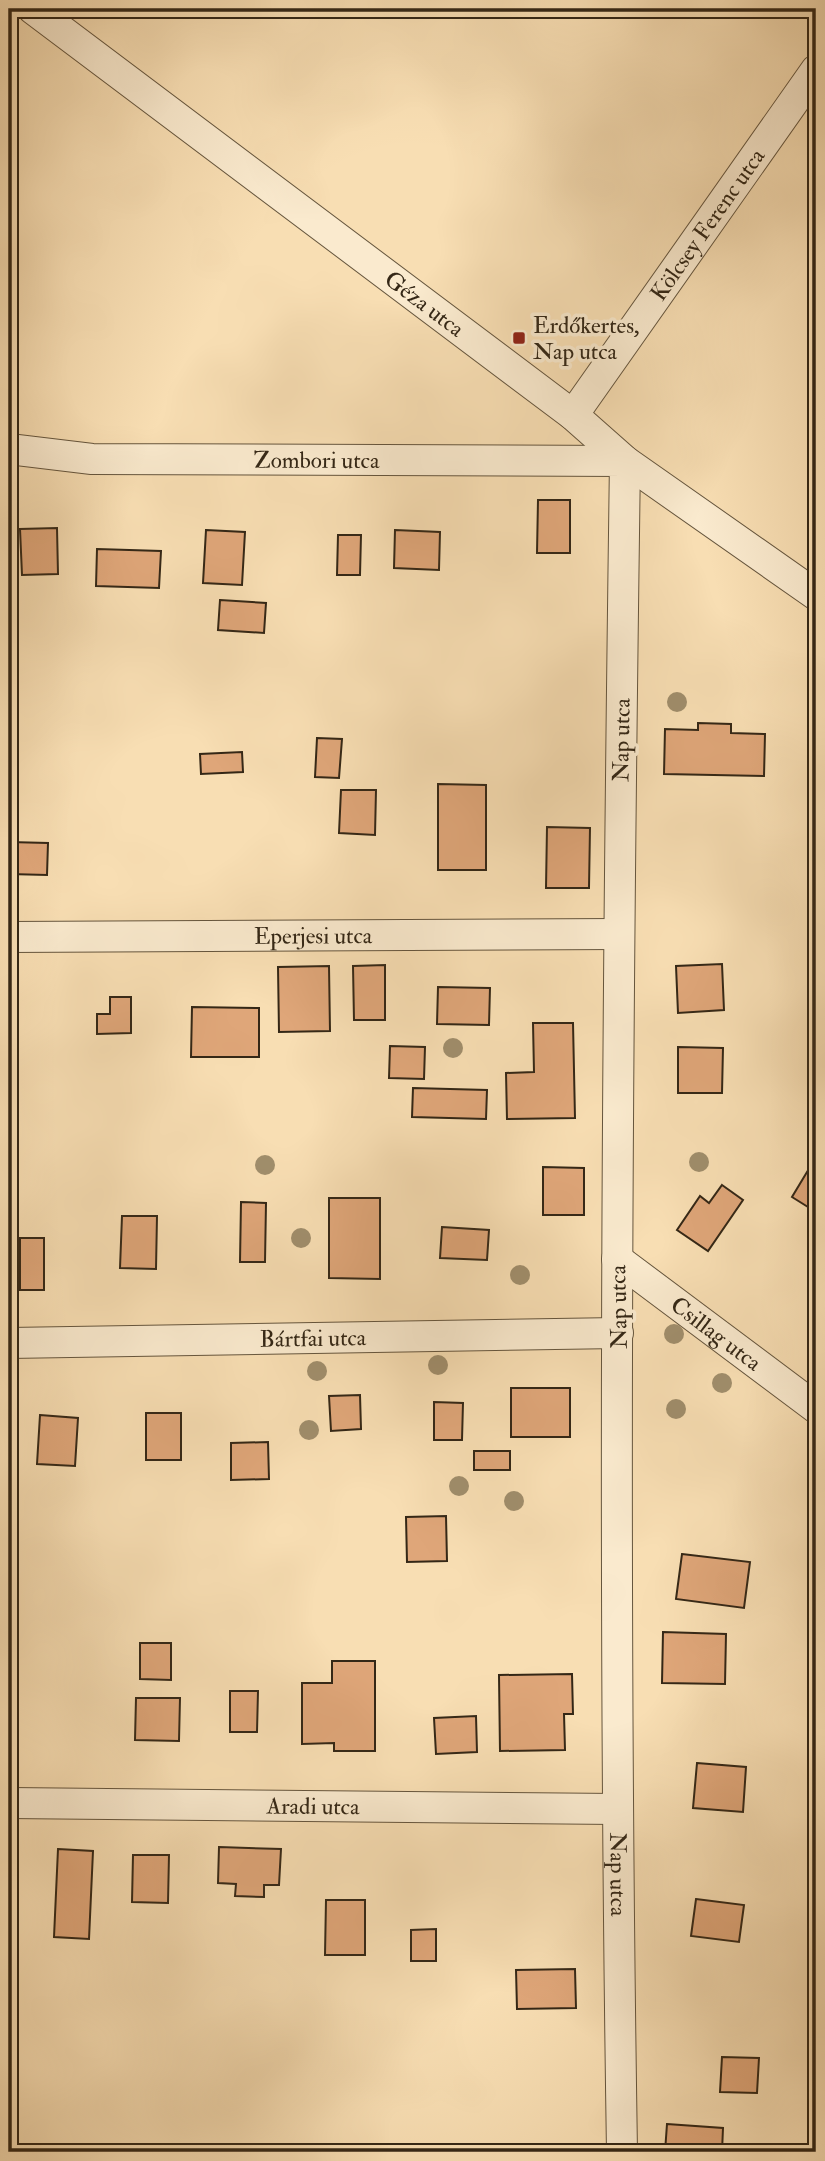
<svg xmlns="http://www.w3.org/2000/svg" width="825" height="2161" font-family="'IM FELL Double Pica',serif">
  <rect width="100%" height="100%" fill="#f8deb3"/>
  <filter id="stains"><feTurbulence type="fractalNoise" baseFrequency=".00286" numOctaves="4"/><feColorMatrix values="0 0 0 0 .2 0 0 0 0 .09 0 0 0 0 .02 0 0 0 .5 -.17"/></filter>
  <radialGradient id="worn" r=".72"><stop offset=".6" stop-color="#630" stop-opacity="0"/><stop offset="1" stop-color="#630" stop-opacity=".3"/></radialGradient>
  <g fill="#dfa679" stroke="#342716" stroke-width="2">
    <polygon points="538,500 570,500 570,553 537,553"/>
    <polygon points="57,528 58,574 22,575 20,529"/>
    <polygon points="206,530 245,532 242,585 203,583"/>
    <polygon points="395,530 440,532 439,570 394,568"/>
    <polygon points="338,535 361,535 360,575 337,575"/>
    <polygon points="97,549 161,551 159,588 96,586"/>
    <polygon points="220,600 266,603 264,633 218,630"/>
    <polygon points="698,723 731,724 731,733 765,734 764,776 664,774 665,729 698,730"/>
    <polygon points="317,738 342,739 339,778 315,777"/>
    <polygon points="242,752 243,772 201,774 200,754"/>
    <polygon points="438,784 486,785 486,870 438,870"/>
    <polygon points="341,790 376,790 375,835 339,833"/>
    <polygon points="547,827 590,828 589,888 546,888"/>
    <polygon points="9,842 48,843 47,875 9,874"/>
    <polygon points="722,964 724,1010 678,1013 676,966"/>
    <polygon points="385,965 385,1020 354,1020 353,966"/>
    <polygon points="329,966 330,1031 279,1032 278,967"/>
    <polygon points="438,987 490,988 489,1025 437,1024"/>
    <polygon points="110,997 131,997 131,1033 97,1034 97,1014 110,1014"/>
    <polygon points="9,1003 15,1003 12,1050 9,1050"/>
    <polygon points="192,1007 259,1008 259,1057 191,1057"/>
    <polygon points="533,1023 573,1023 575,1118 507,1119 506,1073 534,1072"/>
    <polygon points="390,1046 425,1047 424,1079 389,1078"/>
    <polygon points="678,1047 723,1048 722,1093 678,1093"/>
    <polygon points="413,1088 487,1090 486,1119 412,1117"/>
    <polygon points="816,1157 816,1212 792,1197"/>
    <polygon points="543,1167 584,1168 584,1215 543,1215"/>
    <polygon points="722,1185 743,1200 708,1251 677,1230 700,1196 709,1203"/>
    <polygon points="329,1198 380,1198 380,1279 329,1278"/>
    <polygon points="241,1202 266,1203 265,1262 240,1262"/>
    <polygon points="122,1216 157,1216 156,1269 120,1268"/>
    <polygon points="442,1227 489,1230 487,1260 440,1258"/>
    <rect x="20" y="1238" width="24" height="52"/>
    <rect x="511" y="1388" width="59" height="49"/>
    <polygon points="360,1395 361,1429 331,1431 329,1396"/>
    <polygon points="434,1402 463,1403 462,1440 434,1440"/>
    <rect x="146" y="1413" width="35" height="47"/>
    <polygon points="40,1415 78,1418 75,1466 37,1464"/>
    <polygon points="268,1442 269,1479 231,1480 231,1443"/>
    <rect x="474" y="1451" width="36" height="19"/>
    <polygon points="446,1516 447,1561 407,1562 406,1517"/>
    <polygon points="682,1554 750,1562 744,1608 676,1599"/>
    <polygon points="663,1632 726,1634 725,1684 662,1683"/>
    <polygon points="140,1643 171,1643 171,1680 140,1679"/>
    <polygon points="332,1661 375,1661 375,1751 334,1751 334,1743 302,1744 302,1683 332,1683"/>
    <polygon points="572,1674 573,1714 564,1714 565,1750 500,1751 499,1675"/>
    <polygon points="230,1691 258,1691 257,1732 230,1732"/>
    <polygon points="136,1698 180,1698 179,1741 135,1740"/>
    <polygon points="476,1716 477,1752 436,1754 434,1718"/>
    <polygon points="697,1763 746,1767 743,1812 693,1808"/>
    <polygon points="219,1847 281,1849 279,1885 264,1885 264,1897 235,1896 236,1884 218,1883"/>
    <polygon points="58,1849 93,1851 89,1939 54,1937"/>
    <polygon points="133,1855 169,1855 168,1903 132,1902"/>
    <polygon points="696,1899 744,1905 739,1942 691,1936"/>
    <polygon points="326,1900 365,1900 365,1955 325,1955"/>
    <polygon points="436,1929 436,1961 411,1961 411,1930"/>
    <polygon points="575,1969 576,2008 517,2009 516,1970"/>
    <polygon points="722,2057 759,2058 757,2093 720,2092"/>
    <polygon points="667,2124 723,2128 722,2152 665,2152"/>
  </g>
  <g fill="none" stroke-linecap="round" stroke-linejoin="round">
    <g stroke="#65553d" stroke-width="32">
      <g id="street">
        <path id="s1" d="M33,9L573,415L625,461L816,595"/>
        <path id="s2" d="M573,415L816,70"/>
        <path id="s3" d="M9,449L92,459L625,461C617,1025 613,1588 622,2152"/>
        <path id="s4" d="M9,937L618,934"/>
        <path id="s5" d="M617,1259L816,1408"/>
        <path id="s6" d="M9,1343L618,1333"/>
        <path id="s7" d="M9,1803L617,1809"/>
      </g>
    </g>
    <use href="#street" stroke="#faeace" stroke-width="30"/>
  </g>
  <g fill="#a08e6c">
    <circle cx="677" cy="702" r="10"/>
    <circle cx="453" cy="1048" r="10"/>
    <circle cx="699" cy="1162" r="10"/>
    <circle cx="265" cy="1165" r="10"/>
    <circle cx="301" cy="1238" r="10"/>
    <circle cx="520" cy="1275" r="10"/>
    <circle cx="674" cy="1334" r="10"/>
    <circle cx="438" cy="1365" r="10"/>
    <circle cx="317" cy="1371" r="10"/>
    <circle cx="722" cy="1383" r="10"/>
    <circle cx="676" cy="1409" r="10"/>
    <circle cx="309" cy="1430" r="10"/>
    <circle cx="459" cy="1486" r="10"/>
    <circle cx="514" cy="1501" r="10"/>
  </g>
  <rect fill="#8f2418" stroke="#faeace" stroke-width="2.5" x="512" y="331" width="14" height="14" rx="3.5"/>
  <g text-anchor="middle" stroke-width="7" stroke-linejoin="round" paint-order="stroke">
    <g font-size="23" fill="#342716" stroke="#faeace">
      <text dy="8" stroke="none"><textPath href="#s2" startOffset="233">Kölcsey Ferenc utca</textPath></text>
      <text dy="8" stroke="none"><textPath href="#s1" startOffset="490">Géza utca</textPath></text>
      <text dy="8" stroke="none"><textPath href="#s3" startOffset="308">Zombori utca</textPath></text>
      <text transform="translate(621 740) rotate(-89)" y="8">Nap utca</text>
      <text dy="8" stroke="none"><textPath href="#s4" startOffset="304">Eperjesi utca</textPath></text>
      <text transform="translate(618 1307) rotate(-91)" y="8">Nap utca</text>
      <text dy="8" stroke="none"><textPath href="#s5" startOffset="124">Csillag utca</textPath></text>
      <text dy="8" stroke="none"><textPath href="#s6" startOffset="304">Bártfai utca</textPath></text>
      <text dy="8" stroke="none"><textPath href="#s7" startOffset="304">Aradi utca</textPath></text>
      <text dy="8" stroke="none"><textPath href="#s3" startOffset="2030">Nap utca</textPath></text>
    </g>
    <g font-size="23" fill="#342716" stroke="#faeace" text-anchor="start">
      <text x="533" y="333">Erdőkertes,<tspan x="533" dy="26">Nap utca</tspan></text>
    </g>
  </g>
  <rect width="825" height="2161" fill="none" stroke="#f8deb3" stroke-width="35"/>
  <rect x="10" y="10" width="804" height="2140" fill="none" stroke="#342716" stroke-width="3.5"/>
  <rect x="18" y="18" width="790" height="2126" fill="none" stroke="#342716" stroke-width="2"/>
  <rect width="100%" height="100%" filter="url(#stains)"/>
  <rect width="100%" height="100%" fill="url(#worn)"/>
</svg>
